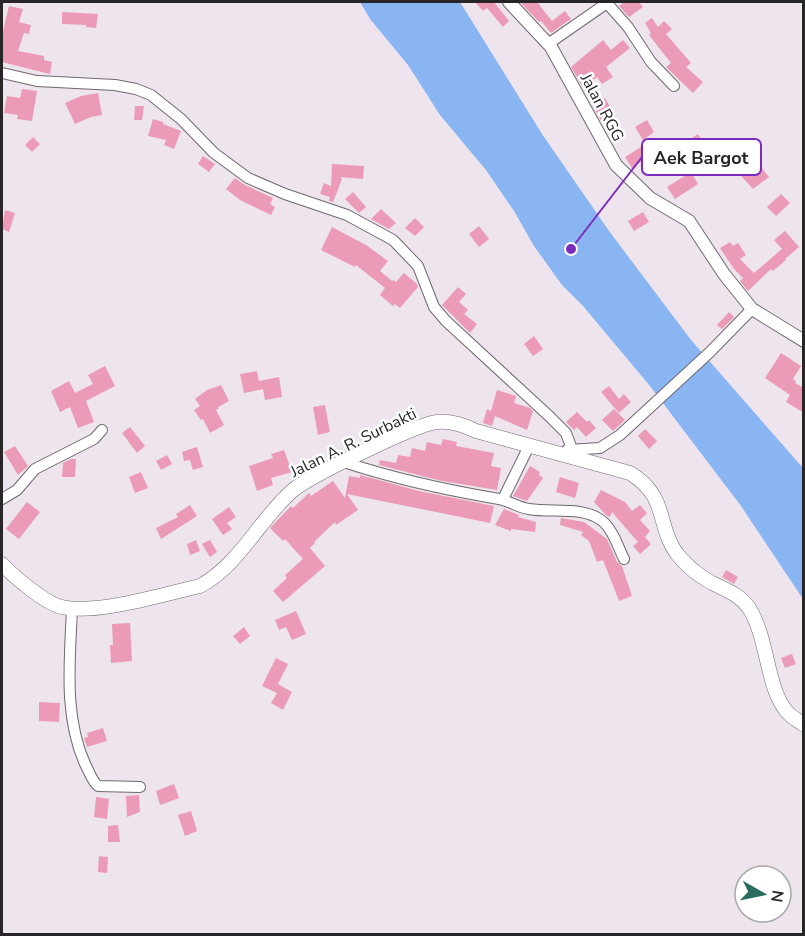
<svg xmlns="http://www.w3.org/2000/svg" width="805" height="936" font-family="'Nunito Sans',sans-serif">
  <rect width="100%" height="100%" fill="#ede4ed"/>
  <polygon fill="#8ab5f3" points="360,2 460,2 542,134 609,231 691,340 803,468 803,599 741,506 650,386 583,306 562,285 534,246 514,211 486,170 440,115 408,65 370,19"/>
  <g fill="#eb9bb7">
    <polygon points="475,2 494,2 509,21 503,27 487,8 483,11"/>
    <polygon points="520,2 537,2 552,21 565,11 571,19 551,33 541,21 539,22"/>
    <polygon points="625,2 639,2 643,7 629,17 619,6"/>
    <polygon points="9,6 23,9 19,22 31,25 29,34 24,33 18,51 44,56 44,60 52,62 50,74 2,62 2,30 3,31"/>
    <polygon points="62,12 98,14 96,28 86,27 86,25 62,24"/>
    <polygon points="652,18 658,27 664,21 672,29 666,34 691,63 686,67 703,82 693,93 666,67 671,63 649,35 651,33 645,23"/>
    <polygon points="603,40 611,50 623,40 630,48 606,67 613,77 602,84 597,77 583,88 571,67"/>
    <polygon points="22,89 37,91 32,121 17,119 18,115 4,113 7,96 20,98"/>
    <polygon points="98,93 102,115 91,117 75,124 65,103 81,96"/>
    <polygon points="605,98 614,114 601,121 592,105"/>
    <polygon points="135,106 144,106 142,120 134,120"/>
    <polygon points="153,119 163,122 163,124 181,131 174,149 164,145 166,140 148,136"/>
    <polygon points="647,120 654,132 643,140 635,127"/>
    <polygon points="698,134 704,144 687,156 680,146"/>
    <polygon points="33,137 40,144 32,152 25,145"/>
    <polygon points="644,145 650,156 632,168 625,157"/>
    <polygon points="745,155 757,170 761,167 769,177 753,189 732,166"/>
    <polygon points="203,156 215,164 209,172 198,164"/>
    <polygon points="332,164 364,166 363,179 340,177 342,179 333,202 329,201 330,197 320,194 324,183 331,186"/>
    <polygon points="691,172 698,184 675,199 667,187"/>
    <polygon points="235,178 245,185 273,198 270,204 275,207 271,215 240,200 226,189"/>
    <polygon points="353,192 366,207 359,213 345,199"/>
    <polygon points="781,194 790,203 776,216 767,207"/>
    <polygon points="381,209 396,223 389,229 371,219"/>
    <polygon points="5,210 15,213 9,232 2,229"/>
    <polygon points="643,212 649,222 634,231 628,221"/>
    <polygon points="415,218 424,227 415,236 405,228"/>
    <polygon points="479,226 489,239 479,247 469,234"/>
    <polygon points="332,227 366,245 388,261 380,271 392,281 393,280 396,282 404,273 417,284 418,287 400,308 395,304 393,306 380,295 385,288 356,265 355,267 321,250"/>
    <polygon points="785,231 799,247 785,259 786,260 773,271 771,269 748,291 740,281 743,278 734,269 720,248 730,242 733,246 738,243 746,255 740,259 754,273 782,249 774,240"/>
    <polygon points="458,287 466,294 459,302 468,310 464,314 477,324 470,333 442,305"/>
    <polygon points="729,312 734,317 722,329 717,325"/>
    <polygon points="534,336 543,349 533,356 524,344"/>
    <polygon points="781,353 801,366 793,379 796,381 795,383 804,388 804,413 786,402 790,395 765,378"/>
    <polygon points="105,366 115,386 86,401 94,422 78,428 70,407 60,412 51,391 69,381 75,393 93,384 88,375"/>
    <polygon points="257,371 259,381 279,377 282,397 265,400 263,389 244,393 240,374"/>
    <polygon points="221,385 229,401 218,407 219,408 216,410 224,425 210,433 203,419 201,420 194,410 200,406 195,399 207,390"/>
    <polygon points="609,386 619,399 624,394 631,402 619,413 601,392"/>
    <polygon points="497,390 516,396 514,403 530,408 533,411 527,430 495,416 492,426 483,423 487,409 491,411"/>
    <polygon points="325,405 330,432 318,435 313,407"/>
    <polygon points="614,409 625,420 613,431 602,420"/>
    <polygon points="577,412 587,422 589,420 596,428 586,437 577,427 574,430 566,422"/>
    <polygon points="130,427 145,446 137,453 122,433"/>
    <polygon points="645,429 657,441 649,449 638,436"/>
    <polygon points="443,439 457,442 456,446 494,453 491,466 501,468 497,490 442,481 379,465 380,460 396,463 398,455 410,457 412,448 425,451 427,442 441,445"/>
    <polygon points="15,446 28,466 18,475 4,452"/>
    <polygon points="197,447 203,467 193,470 190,460 184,461 182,452"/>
    <polygon points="284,450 292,472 271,478 273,485 257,491 249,466 273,458 271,454"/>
    <polygon points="167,455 172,464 161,470 156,461"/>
    <polygon points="71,459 76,459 75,477 62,477 63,463"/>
    <polygon points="530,466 540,472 539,475 543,478 527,501 513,496"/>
    <polygon points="141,472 148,488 135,493 129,477"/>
    <polygon points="360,475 419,491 494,506 490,523 347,494 358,510 336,525 335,522 314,542 315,543 310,548 325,566 283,602 273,591 287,578 285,575 303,559 285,539 283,541 270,528 291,506 293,508 309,493 311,496 333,481 345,498 349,476 360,478"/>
    <polygon points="560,477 579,483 575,498 556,492"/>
    <polygon points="601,490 625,502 632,511 640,505 647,513 640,520 650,531 645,537 651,544 640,554 633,546 638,542 630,533 612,512 610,517 606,515 594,502"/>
    <polygon points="27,502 40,512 19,539 6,529"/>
    <polygon points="190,505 197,516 161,539 156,528 178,517 176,514"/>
    <polygon points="229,507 236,517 227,523 232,529 223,535 212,519"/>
    <polygon points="504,509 519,515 518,517 536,522 535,532 511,529 511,531 495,525"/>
    <polygon points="561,518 584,522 607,539 617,562 622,566 632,596 619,601 603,560 597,562 589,541 581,535 583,532 560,525"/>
    <polygon points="196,540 200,551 190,555 187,544"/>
    <polygon points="210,540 217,552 210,557 202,544"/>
    <polygon points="726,570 738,577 734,584 722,577"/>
    <polygon points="296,611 306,634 292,640 286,627 279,630 275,620"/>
    <polygon points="130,623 132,661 111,663 110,645 113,645 112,624"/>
    <polygon points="244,627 250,636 240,644 233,636"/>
    <polygon points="792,654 796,664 785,668 781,658"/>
    <polygon points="276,658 288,664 278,684 292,692 283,710 271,703 277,693 262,686"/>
    <polygon points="39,702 60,703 59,722 39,721"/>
    <polygon points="103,728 107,741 87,747 84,738 88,737 87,733"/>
    <polygon points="174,784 179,798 160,805 156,791"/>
    <polygon points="139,795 140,812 127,817 126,796"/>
    <polygon points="96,797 109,799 107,819 94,817"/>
    <polygon points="191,811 197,831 185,836 178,815"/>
    <polygon points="118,825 120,842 108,842 108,826"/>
    <polygon points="99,856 108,857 107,873 98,872"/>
  </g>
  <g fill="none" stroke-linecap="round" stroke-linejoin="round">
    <g stroke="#706870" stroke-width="12">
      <g id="minor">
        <polyline points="606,2 628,27 651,62 674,86"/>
        <polyline points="548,44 607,3"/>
        <polyline points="2,73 37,81 115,85 136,89 151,95 181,119 214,153 248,178 285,194 347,215 393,240 418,266 434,307 446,321 549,416 566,433 572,449"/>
        <polyline points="567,450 600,448 620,435 710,352 752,309"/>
        <path d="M344,462C395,479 446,490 499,499C510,501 519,508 529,509C552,513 582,506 601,520C613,529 618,547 624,559"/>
        <polyline points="2,499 17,490 35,469 94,439 102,430"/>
        <polyline points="503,499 529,446"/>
        <path d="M72,608C70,660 63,717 86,766C90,773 92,781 98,786L140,787"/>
      </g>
    </g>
    <g stroke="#706870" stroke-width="14">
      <polyline id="tertiary" points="509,2 551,47 616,165 650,198 689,221 724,274 752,309 804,341"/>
    </g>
    <g stroke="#706870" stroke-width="15">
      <path id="secondary" d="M2,564C13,576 46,604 62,607C97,615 164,594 200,586C239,565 260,519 292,491C309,476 417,424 437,422C452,421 463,425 476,431L630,473C669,497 656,525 677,554C686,565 699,576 712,583C726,590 739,594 749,608C769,639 766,691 789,714C793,718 799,721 804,725"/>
    </g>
    <use href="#minor" stroke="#fff" stroke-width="10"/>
    <use href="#tertiary" stroke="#fff" stroke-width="12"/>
    <use href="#secondary" stroke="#fff" stroke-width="14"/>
  </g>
  <g text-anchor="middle" stroke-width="5" stroke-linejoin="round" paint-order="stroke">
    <g font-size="16" fill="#282528" stroke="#fff">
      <text transform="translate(603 107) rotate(62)" y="6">Jalan RGG</text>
      <text transform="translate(353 442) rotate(-26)" y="6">Jalan A. R. Surbakti</text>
    </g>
  </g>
  <path fill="none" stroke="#7b2cbf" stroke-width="2" d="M571 249L642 157"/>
  <circle fill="#7b2cbf" stroke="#fff" stroke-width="2" cx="571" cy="249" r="6"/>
  <rect fill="#fff" stroke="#7b2cbf" stroke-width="2" x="642" y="139" width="119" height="36" rx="6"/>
  <g font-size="18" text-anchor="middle" font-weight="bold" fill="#282528">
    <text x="701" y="164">Aek Bargot</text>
  </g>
  <rect width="805" height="936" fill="none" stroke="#282528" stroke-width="6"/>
  <g transform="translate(763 894) rotate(99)"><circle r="28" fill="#ffffff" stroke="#a9a8a9" stroke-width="1.5"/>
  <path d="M0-4.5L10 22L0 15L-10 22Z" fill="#2a6d5f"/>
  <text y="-9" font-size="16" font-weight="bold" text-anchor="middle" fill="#282528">N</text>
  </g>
</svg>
